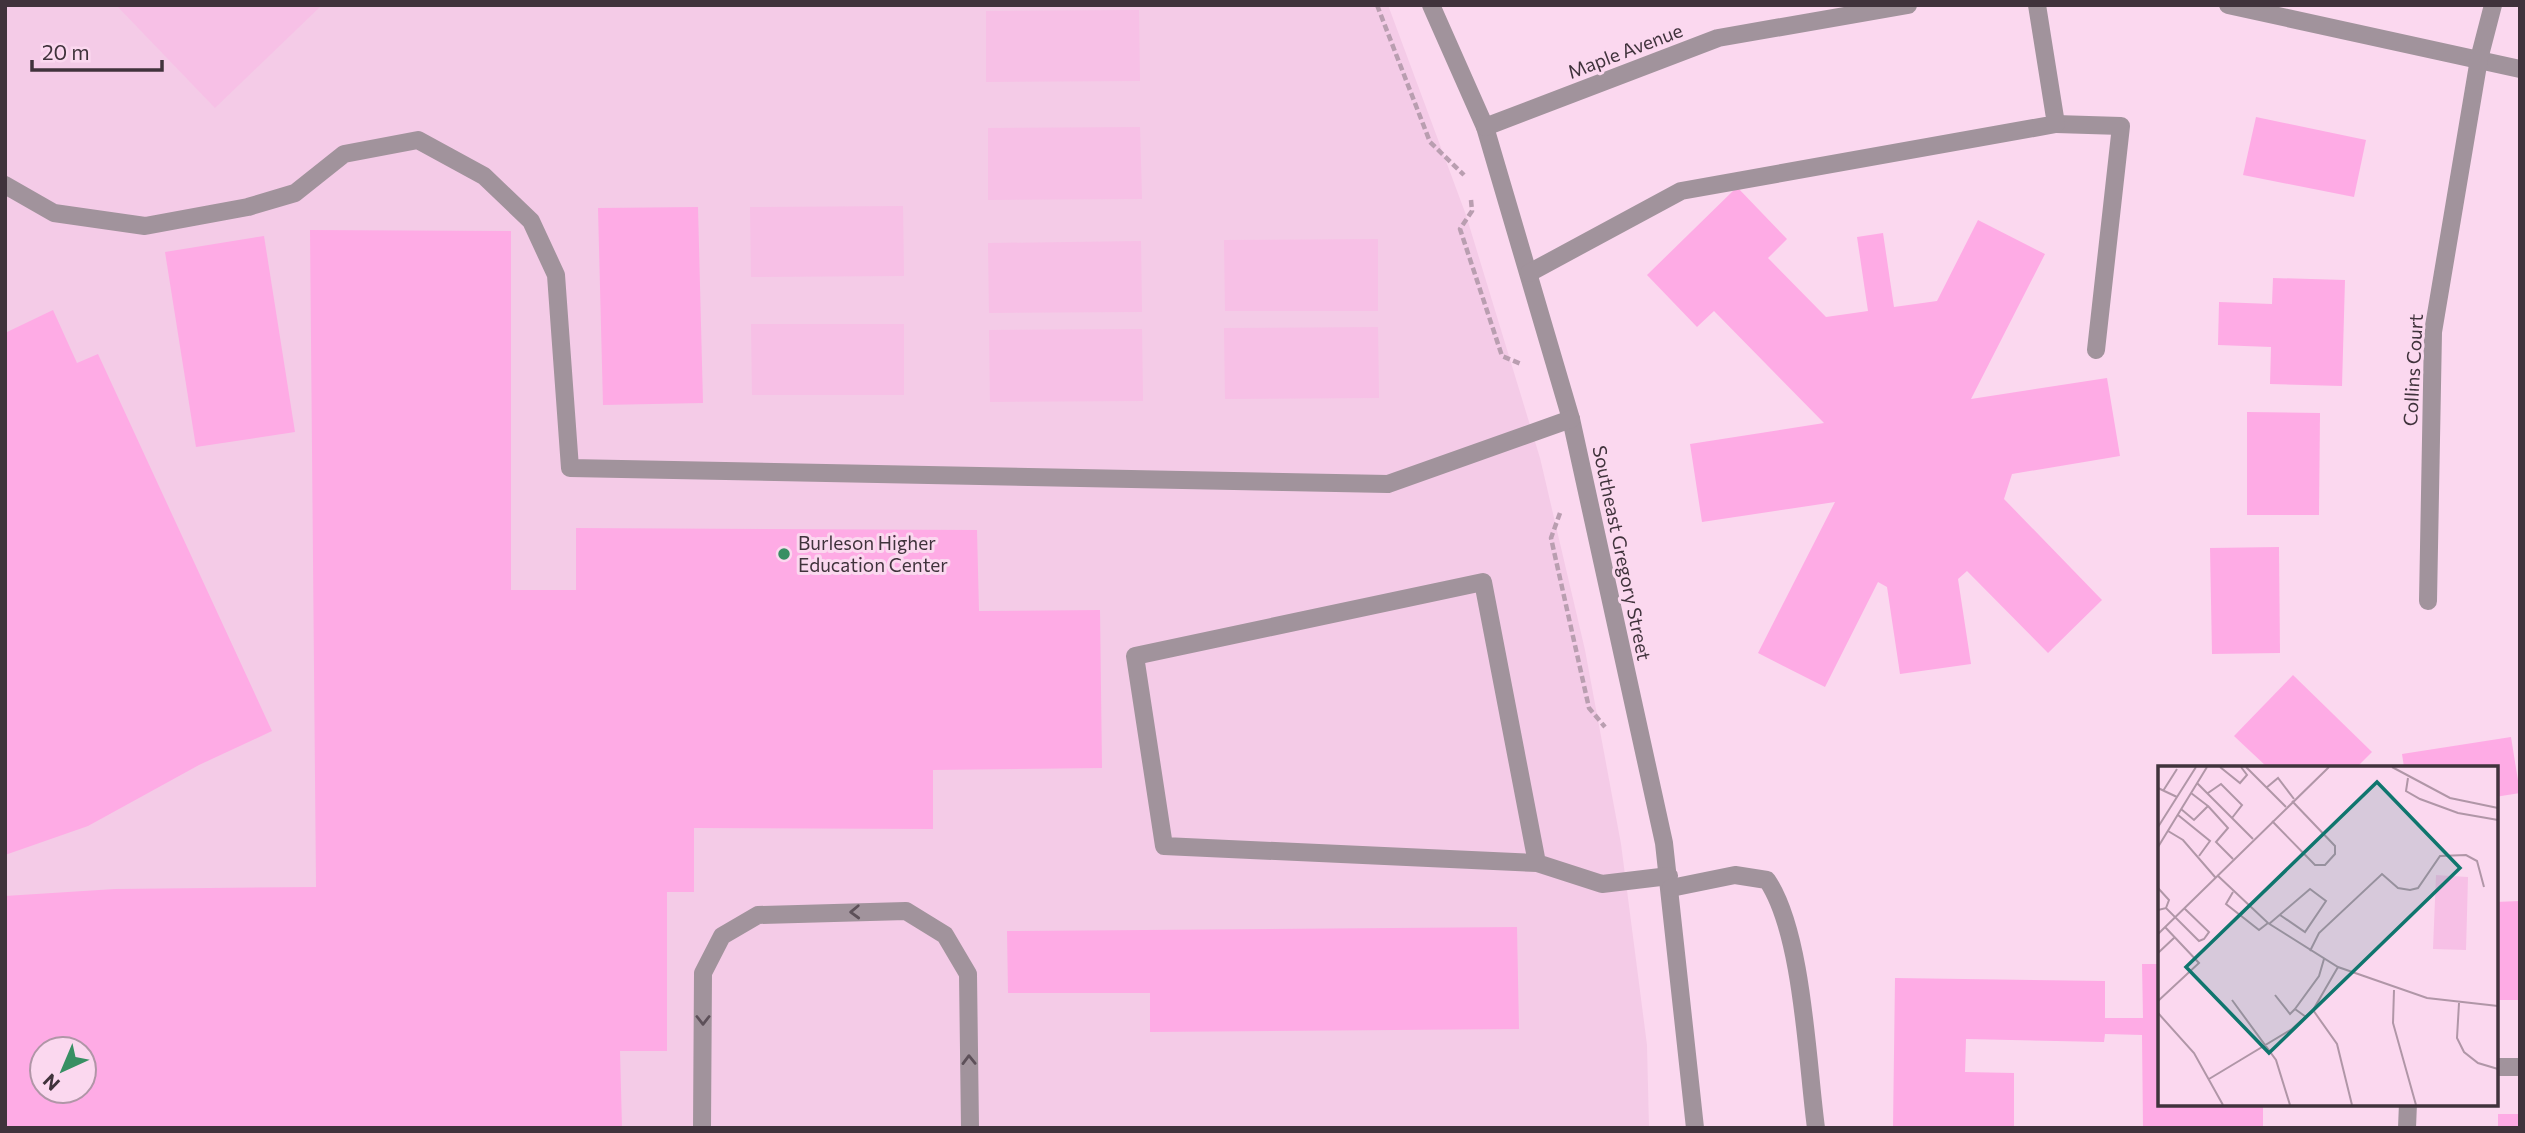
<svg xmlns="http://www.w3.org/2000/svg" width="2525" height="1133" font-family="Commissioner,sans-serif">
  <rect width="100%" height="100%" fill="#fbd8ef"/>
  <path fill="#f4cbe7" fill-rule="evenodd" d="M5,5H1388L1466,215L1540,458L1585,650L1621,844L1647,1045L1649,1128H5ZM42,1049H84V1091H42Z"/>
  <g fill="#f7c0e6">
    <polygon points="116,5 322,5 215,108"/>
    <polygon points="1139,10 1140,81 986,82 986,11"/>
    <polygon points="1140,127 1142,199 988,200 988,128"/>
    <polygon points="903,206 904,276 751,277 750,207"/>
    <polygon points="1378,239 1378,311 1225,311 1224,240"/>
    <polygon points="1141,241 1142,312 989,313 988,243"/>
    <polygon points="751,324 904,324 904,395 752,395"/>
    <polygon points="1378,327 1379,398 1225,399 1224,328"/>
    <polygon points="1142,329 1143,401 990,402 989,330"/>
  </g>
  <g fill="#feabe5" fill-rule="evenodd">
    <polygon points="2256,117 2366,140 2354,197 2243,175"/>
    <polygon points="1737,187 1787,239 1768,258 1826,317 1868,311 1857,237 1883,233 1894,307 1937,301 1978,220 2045,254 1971,399 2107,378 2120,456 2012,474 2004,499 2102,600 2048,653 1967,571 1958,579 1971,664 1900,674 1887,587 1878,582 1825,687 1758,653 1835,502 1702,522 1690,444 1824,423 1714,311 1697,327 1647,275"/>
    <polygon points="698,207 703,403 603,405 598,208"/>
    <path d="M310,230L511,231V590H576V528L977,530L979,611L1100,610L1102,768L933,770V829L694,828V892H667V1051H620L622,1128H5V896L115,889L316,887ZM42,1049H84V1091H42Z"/>
    <polygon points="264,236 295,432 196,447 165,252"/>
    <polygon points="2273,278 2345,280 2342,386 2270,384 2271,347 2218,345 2219,302 2272,304"/>
    <polygon points="53,310 77,363 98,354 272,731 199,765 88,826 5,855 5,333"/>
    <polygon points="2247,412 2320,413 2319,515 2247,515"/>
    <polygon points="2279,547 2280,653 2212,654 2210,548"/>
    <polygon points="2293,675 2372,752 2357,767 2267,767 2234,736"/>
    <polygon points="2511,737 2520,793 2495,797 2495,767 2404,767 2402,754"/>
    <polygon points="2520,901 2520,1000 2495,1000 2495,902"/>
    <polygon points="1517,927 1519,1029 1150,1032 1150,993 1008,993 1007,931"/>
    <polygon points="2142,964 2159,964 2159,1103 2263,1103 2263,1128 2143,1128 2142,1035 2105,1034 2104,1042 1966,1039 1965,1072 2014,1073 2014,1128 1893,1128 1895,978 2105,981 2105,1018 2143,1018"/>
    <rect x="2498" y="1114" width="22" height="14"/>
  </g>
  <g fill="none" stroke-linecap="round" stroke-linejoin="round">
    <g stroke="#b99eb0" stroke-width="4.5" stroke-dasharray="7 3.5" stroke-linecap="butt">
      <polyline points="1377,5 1430,142 1464,175"/>
      <polyline points="1471,200 1472,211 1460,229 1502,356 1521,364"/>
      <polyline points="1560,513 1551,538 1589,708 1605,727"/>
    </g>
    <g stroke="#a1939c" stroke-width="18">
      <polyline points="1431,5 1485,127 1571,419 1664,843 1695,1128"/>
      <polyline points="2228,5 2520,69"/>
      <polyline points="2056,124 2121,126 2096,350"/>
      <polyline points="1485,127 1718,38 1908,5"/>
      <polyline points="5,185 54,213 145,226 248,207 295,193 344,154 418,140 484,176 531,221 556,275 570,468 1388,484 1571,419"/>
      <polyline points="1529,273 1681,191 2056,124 2037,5"/>
      <polyline points="2428,601 2433,332 2479,59 2493,5"/>
      <polyline points="1537,863 1483,582 1135,656 1164,846 1537,863 1602,884 1669,876"/>
      <path d="M1671,888L1735,875L1767,880C1803,933 1807,1062 1816,1128"/>
      <polyline points="2495,1067 2520,1067"/>
      <polyline points="702,1128 703,973 722,936 758,915 906,911 945,935 968,974 970,1128"/>
      <polyline points="2407,1128 2408,1103"/>
    </g>
  </g>
  <defs><path id="oneway-chevron" d="M-2-3.5L2.5 0L-2 3.5" fill="none" stroke-width="1.6" stroke-linecap="round" stroke-linejoin="round" transform="scale(1.75)"/></defs>
  <g stroke="#5d5059">
    <use href="#oneway-chevron" transform="translate(855 912) rotate(178)"/>
    <use href="#oneway-chevron" transform="translate(703 1020) rotate(90)"/>
    <use href="#oneway-chevron" transform="translate(969 1060) rotate(-91)"/>
  </g>
  <circle fill="#388f63" stroke="#fbd8ef" stroke-width="2.5" cx="784" cy="554" r="7"/>
  <g text-anchor="middle" stroke-width="6" stroke-linejoin="round" paint-order="stroke">
    <g font-size="19" fill="#40333c" stroke="#fbd8ef">
      <text transform="translate(1625 51) rotate(-21)" y="7">Maple Avenue</text>
      <text transform="translate(2413 370) rotate(-87)" y="7">Collins Court</text>
      <text transform="translate(1622 553) rotate(78)" y="7">Southeast Gregory Street</text>
    </g>
    <g font-size="19" fill="#40333c" stroke="#fbd8ef" text-anchor="start">
      <text x="798" y="550">Burleson Higher<tspan x="798" dy="22">Education Center</tspan></text>
    </g>
  </g>
  <g transform="translate(2158 766)">
    <rect width="340" height="340" fill="#fbd8ef"/>
    <path d="M278,109L310,111L308,184L275,183Z" fill="#f7c0e6"/>
    <path fill="none" stroke="#b096a7" stroke-width="2" d="M62,1L82,17L89,9L83,1M88,1L128,41M234,1L292,32L340,42M250,12L248,25L262,33L300,47L340,54M39,17L95,73M0,22L19,31M108,22L120,12L136,33M5,25L19,3M50,27L63,18L84,39L74,52M50,40L70,62L58,76L75,93M23,43L36,54L50,40L33,27M20,49L52,75L41,90M114,55L157,99H167L177,88V80L134,35M0,61L38,1M10,65L25,74L57,111M0,81L49,1M59,109L110,157L180,201L269,232L340,240M0,122L11,134L8,142M75,126L68,138L101,164L110,157M0,144L8,142L41,175L46,173L51,166L26,142M111,158L152,123L168,135L147,166L122,149M0,168L171,1M152,185L161,167L224,108L240,122L252,124L260,122L282,90L308,89L319,95L326,121M0,187L17,171M236,224L235,257L258,339M117,229L132,248L137,243M74,234L118,294L132,339M0,235L41,197L7,161M301,237L299,272L306,286L320,297L340,303M155,244L179,278L194,339M0,247L36,287L65,339M148,251L137,243L161,210L166,193M51,313L134,263L155,244L180,201"/>
    <path fill="#0f766e" fill-opacity="0.15" stroke="#0f766e" stroke-width="3.5" d="M219,16L302,102L111,287L28,201Z"/>
    <rect width="340" height="340" fill="none" stroke="#40333c" stroke-width="3.5"/>
  </g>
  <rect width="2525" height="1133" fill="none" stroke="#40333c" stroke-width="14"/>
  <g transform="translate(63 1070) rotate(224)"><circle r="33" fill="#fbd8ef" stroke="#b096a7" stroke-width="2"/>
  <path d="M0-5L12 26L0 18L-12 26Z" fill="#388f63"/>
  <text y="-10" font-size="19" font-weight="bold" text-anchor="middle" fill="#40333c">N</text>
  </g>
  <path d="M32 60v10h130v-10" fill="none" stroke="#40333c" stroke-width="3.5"/>
  <text x="42" y="60" font-size="21" fill="#40333c" stroke="#fbd8ef" stroke-width="5" paint-order="stroke">20 m</text>
</svg>
